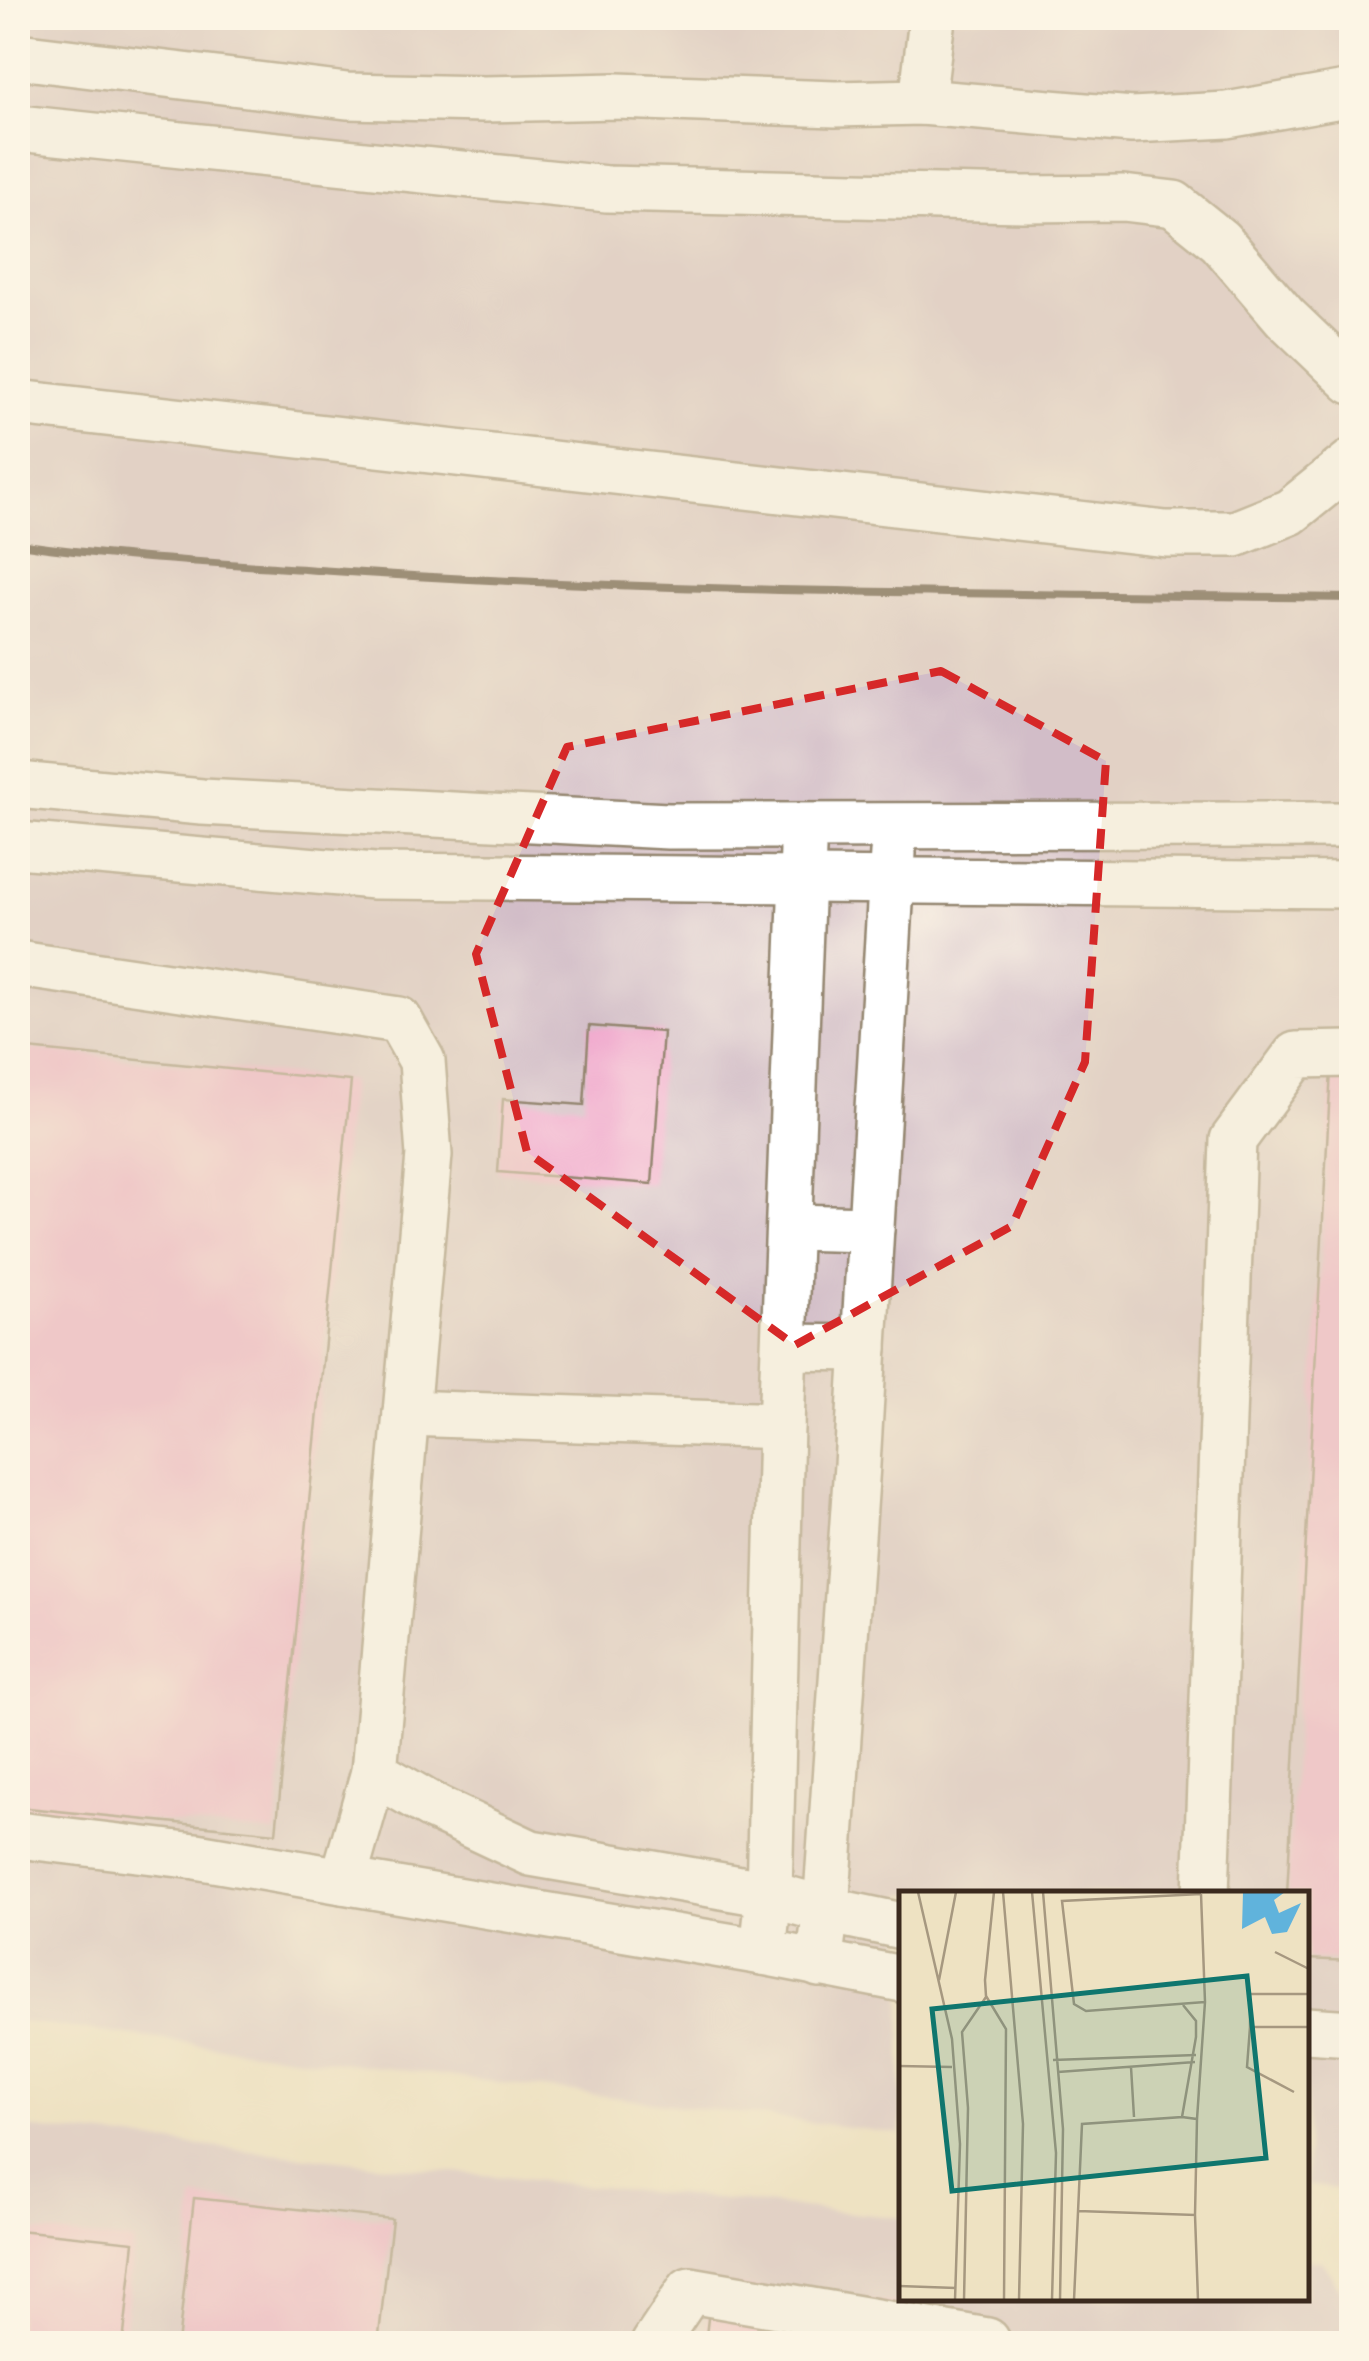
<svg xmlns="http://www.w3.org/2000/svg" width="1369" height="2361" font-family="'Gochi Hand',sans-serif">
  <rect width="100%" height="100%" fill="#fcf5e5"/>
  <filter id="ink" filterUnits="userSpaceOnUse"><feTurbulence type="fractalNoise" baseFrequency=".01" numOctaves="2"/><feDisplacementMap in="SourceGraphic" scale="20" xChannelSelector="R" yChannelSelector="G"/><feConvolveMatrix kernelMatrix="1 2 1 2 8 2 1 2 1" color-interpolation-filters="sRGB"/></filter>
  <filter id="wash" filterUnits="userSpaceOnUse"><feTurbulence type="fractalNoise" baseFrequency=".0048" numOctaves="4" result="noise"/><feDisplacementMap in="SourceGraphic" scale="40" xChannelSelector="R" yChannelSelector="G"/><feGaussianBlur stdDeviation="2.25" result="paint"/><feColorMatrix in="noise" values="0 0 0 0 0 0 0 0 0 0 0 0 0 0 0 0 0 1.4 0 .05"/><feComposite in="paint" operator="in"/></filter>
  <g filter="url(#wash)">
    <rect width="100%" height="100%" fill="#eee2c2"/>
    <g fill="#d2bdc8">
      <polygon points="18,18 1351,18 1351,2191 1307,2185 1306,1894 902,1894 901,2134 18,2021"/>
      <polygon points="18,2127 901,2218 902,2298 1306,2298 1307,2259 1321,2261 1351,2305 1351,2343 18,2343"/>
    </g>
    <g id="blocks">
      <g fill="#f0a8ce">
        <polygon points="589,1026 663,1032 652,1184 498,1172 503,1099 584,1105"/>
        <polygon points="18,1048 351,1081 276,1833 18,1807"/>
        <polygon points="1331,1069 1352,1070 1352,1961 1306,1959 1306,1894 1287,1894"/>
        <polygon points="194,2198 392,2219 378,2344 178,2344"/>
        <polygon points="18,2230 134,2242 123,2344 18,2344"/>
        <polygon points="712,2284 947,2309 943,2344 705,2344"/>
      </g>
    </g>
  </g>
  <g filter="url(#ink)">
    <use href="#blocks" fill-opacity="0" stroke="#948670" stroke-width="2.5"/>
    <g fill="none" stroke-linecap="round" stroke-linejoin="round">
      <g stroke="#948670" stroke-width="50">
        <g id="minor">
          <polyline points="18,56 347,96 484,99 617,96 835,104 922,102 1132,120 1227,115 1352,93"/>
          <polyline points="922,102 932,18"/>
          <polyline points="18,128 607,189 1022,199 1123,198 1174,204 1220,241 1285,317 1352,381"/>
          <polyline points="18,403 1166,534 1235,534 1290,512 1352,462"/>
          <polyline points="18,785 202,802 668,826 1352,825"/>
          <polyline points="18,845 374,876 1352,885"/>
          <polyline points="18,964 399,1020 422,1061 429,1155 374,1772 435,1808 531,1853 769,1894 826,1910 902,1926"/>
          <polyline points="790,1227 871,1229"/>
          <polyline points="785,1347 864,1348"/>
          <polyline points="406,1413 781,1426"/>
          <polyline points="374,1772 343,1881 763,1952 902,1979"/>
          <polyline points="18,1835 196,1856 343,1881"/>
          <polyline points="1206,1894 1233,1140 1296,1055 1352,1054"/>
          <polyline points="763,1952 769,1894 781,1426 803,850"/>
          <polyline points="819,1964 826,1910 857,1465 893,853"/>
          <polyline points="1306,2030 1352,2033"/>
          <polyline points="654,2344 690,2290 987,2341"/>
        </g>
      </g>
      <use href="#minor" stroke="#fff" stroke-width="45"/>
      <path stroke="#3b2a1e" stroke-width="8" d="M18,544C117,558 218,563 318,570C662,594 1007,593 1352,598"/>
    </g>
  </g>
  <path d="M0 0H1369V2361H0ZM941,671L1106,761L1085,1062L1012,1226L795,1345L527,1152L476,954L567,747Z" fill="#eee2c2" fill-opacity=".55" fill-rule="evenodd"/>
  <path fill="none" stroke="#d62828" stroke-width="8" stroke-dasharray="20 12" stroke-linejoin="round" d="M941,671L1106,761L1085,1062L1012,1226L795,1345L527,1152L476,954L567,747Z"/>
  <g transform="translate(899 1891)">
    <rect width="410" height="410" fill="#eee2c2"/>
    <path d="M344,1H386L375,9L380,22L402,12L388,41L373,43L366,26L343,38Z" fill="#60b3dc"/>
    <path fill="none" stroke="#a69880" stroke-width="2.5" d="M19,1L53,148L61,253L56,409M95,1L86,89L87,105L107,138L105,409M104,1L124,233L120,409M133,1L157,262L153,409M144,1L164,238L161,409M302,3L163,10L175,113L187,120L306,111M376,61L410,78M40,89L57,1M410,103H351V136H410M351,136L348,176L395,201M154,169L297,164M0,175L53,176M232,176L235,226M159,181L296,171M283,226L298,228L306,111L302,3M179,320L296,324L298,228M296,324L299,409M0,395L57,397M65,409L69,217L63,141L87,106M175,409L183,233L283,226L297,146V130L284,114"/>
    <path fill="#0f766e" fill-opacity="0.15" stroke="#0f766e" stroke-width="5" d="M348,85L367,267L53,300L33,118Z"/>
    <rect width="410" height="410" fill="none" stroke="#3b2a1e" stroke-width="5"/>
  </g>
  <rect width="1369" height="2361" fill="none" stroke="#fcf5e5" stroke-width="60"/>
</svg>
